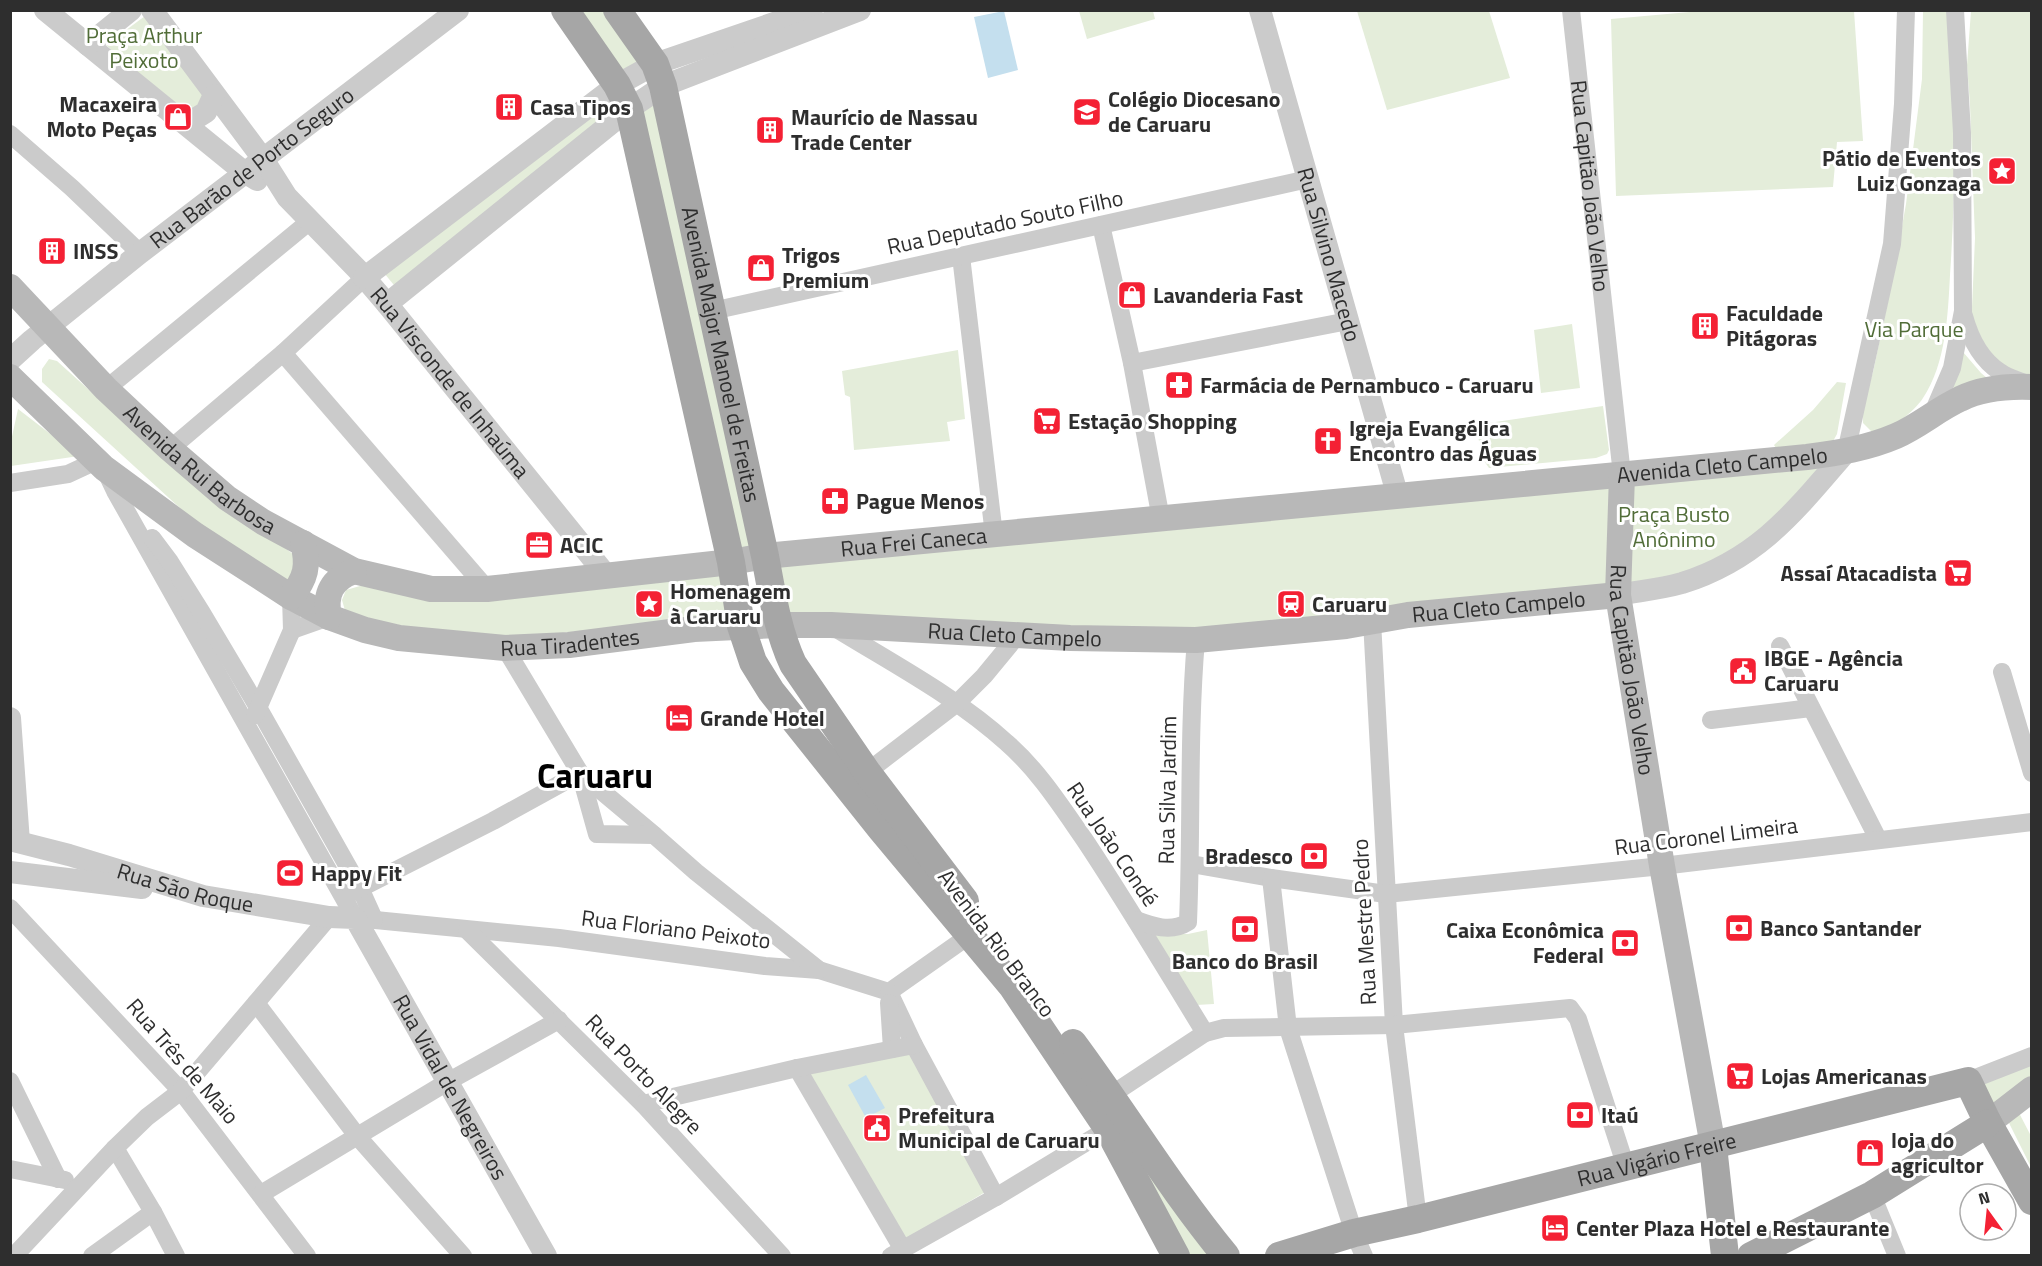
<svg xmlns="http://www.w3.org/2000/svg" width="2042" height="1266" font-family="'Titillium Web',sans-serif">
  <rect width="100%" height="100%" fill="#fff"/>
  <g fill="#e4edda">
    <polygon points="1712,10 1854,11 1863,141 1837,142 1833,187 1616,196 1611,19"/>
    <polygon points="576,11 606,11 645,63 619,72"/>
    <polygon points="1079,11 1153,11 1155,19 1087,39"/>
    <polygon points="1357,11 1489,11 1510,78 1387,110"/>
    <path d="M1923,11H1947C1956,98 1956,187 1950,275C1948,314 1946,364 1923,398C1914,412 1892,429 1876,432L1871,431L1863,423L1862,409L1873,372L1892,282L1906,204L1922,79Z"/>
    <polygon points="1971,11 2031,11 2031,381 2010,378 1971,331 1975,238 1970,105 1967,65"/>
    <polygon points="149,13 207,93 198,110 179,112 106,45"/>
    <polygon points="616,91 623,108 398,290 384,273"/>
    <polygon points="657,95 754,547 736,552 636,110"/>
    <polygon points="1572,324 1580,388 1541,393 1534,330"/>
    <polygon points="958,350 965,419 947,422 950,441 854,450 850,397 845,395 842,371"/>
    <polygon points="1963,352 1981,373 1993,383 1943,401"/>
    <polygon points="49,359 57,361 109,408 294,555 293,585 192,519 42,382 42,369"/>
    <polygon points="1837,382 1846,383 1837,434 1832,443 1777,450 1774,445 1813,410"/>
    <polygon points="1603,406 1609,450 1607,454 1596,458 1489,468 1484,461 1475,425"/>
    <polygon points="18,409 79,456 11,466 11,441"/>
    <polygon points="1837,459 1746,547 1684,577 1621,589 1624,481"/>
    <polygon points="1617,478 1612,594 1220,636 782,622 767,557"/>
    <polygon points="724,568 730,617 476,641 346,614 342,600 346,590 360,586 383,586"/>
    <polygon points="1207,930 1214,1004 1196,1005 1152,934 1188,934"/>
    <polygon points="908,1050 987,1191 906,1239 802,1071"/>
    <polygon points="2031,1059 2031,1085 1994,1115 1978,1080"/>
    <polygon points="1115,1111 1220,1255 1182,1255"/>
    <polygon points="2018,1111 2031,1136 2031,1167 2007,1119"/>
  </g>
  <g fill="#c4dfee">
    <polygon points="1004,11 1018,70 988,78 974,17"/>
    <polygon points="866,1075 885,1108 866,1118 848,1085"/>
  </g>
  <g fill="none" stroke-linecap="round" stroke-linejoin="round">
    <g stroke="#cbcbcb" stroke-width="18">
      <path id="s1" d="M1571,10L1622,475"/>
      <polyline points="10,134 72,188 140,253"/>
      <polyline points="1101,225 1132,363 1161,519"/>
      <polyline points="961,256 994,535"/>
      <polyline points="712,311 1308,179"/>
      <path d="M1964,316C1970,338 1980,359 2000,372C2008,378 2018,380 2027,384"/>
      <polyline points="283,353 487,589"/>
      <polyline points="1132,363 1348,321"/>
      <polyline points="106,389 310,221"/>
      <polyline points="1932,415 1952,368 1963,311 1962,133 1955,10"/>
      <polyline points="170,449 283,353 364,278"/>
      <polyline points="1846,452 1892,244 1903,104 1906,10"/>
      <polyline points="105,470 115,491 355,918 559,938 765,966 819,970 889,992 970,935"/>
      <polyline points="10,483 68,474 96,461"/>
      <polyline points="152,538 170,562 202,613 259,709 360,888 374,919"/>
      <polyline points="1372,621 1394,1025 1418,1219"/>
      <path d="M832,626C890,662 957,697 1007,743C1038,770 1061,806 1084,839C1126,902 1165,968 1205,1033"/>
      <polyline points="292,630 329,617"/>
      <polyline points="1780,646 1878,839"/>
      <polyline points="505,648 580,773 654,835 696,872 819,970"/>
      <polyline points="2002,672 2032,773"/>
      <polyline points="255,715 292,630 291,597"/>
      <polyline points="1711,720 1811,708"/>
      <polyline points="867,772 957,703 984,676 1017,636"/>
      <polyline points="1191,864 1271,878 1386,894 1662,866 2032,822"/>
      <polyline points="1271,878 1288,1028 1354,1233 1364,1256"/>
      <polyline points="351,893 493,821 580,773 597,834 654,835"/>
      <polyline points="10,908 181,1091 307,1256"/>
      <path d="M1136,920C1152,926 1171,933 1188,922C1192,828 1188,734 1196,640"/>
      <polyline points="467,930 643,1104 782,1256"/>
      <polyline points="889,992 914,1045 996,1197"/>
      <polyline points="256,1003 358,1137 463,1256"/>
      <polyline points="889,1003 892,1049"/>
      <polyline points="797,1068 902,1248"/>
      <polyline points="10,1081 58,1179"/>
      <polyline points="1968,1081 2032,1056"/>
      <polyline points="643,1104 797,1068 914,1045"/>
      <polyline points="115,1148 153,1212 176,1256"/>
      <polyline points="10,1169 65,1180"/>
      <polyline points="261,1194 449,1081 559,1020"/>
      <polyline points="1872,1195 1897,1256"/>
      <polyline points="14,1256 115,1148 147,1117 181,1091 329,917"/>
      <polyline points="92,1256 153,1212"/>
      <polyline points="891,1256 996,1197 1108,1129 1111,1095 1205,1033 1224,1028 1394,1025 1570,1008 1578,1019 1626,1167"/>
    </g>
    <g stroke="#cbcbcb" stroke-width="22">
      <polyline points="45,10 244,172 257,180"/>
      <path id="s2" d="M152,10L263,159L287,197L358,270L387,304L606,575"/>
      <path id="s3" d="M1260,10L1398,497"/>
      <polyline points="88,45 131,10"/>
      <polyline points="187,124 206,112 214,95"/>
      <polyline points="364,278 617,85 655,64 812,10"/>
      <polyline points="387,304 629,109 663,86 860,10"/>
      <path id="s4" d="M10,360L32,340L140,253L458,10"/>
      <path d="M1618,595C1639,591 1661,589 1682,583C1759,559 1796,510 1846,452"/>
      <polyline points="10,718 19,842"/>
      <path id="s5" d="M10,840L69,855L203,896L329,917L355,918L546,1256"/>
      <polyline points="10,872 142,888"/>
    </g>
    <g stroke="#b8b8b8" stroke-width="26">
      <path id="s6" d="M10,287L106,389L170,449L227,498L263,522L354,571L431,589H487L731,562L765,556L1807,457C1838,453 1868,448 1896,436C1919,426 1938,409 1960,399C1982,388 2007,386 2032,387"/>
      <path id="s7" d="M10,377L104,468L195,535L291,597L329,617L365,630L399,638L505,648L569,645L694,629L778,625H831L1070,638L1196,640L1346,626L1408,615L1618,595"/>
      <path id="s8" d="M1622,475L1618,595L1662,866L1713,1146"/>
      <path d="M291,597C306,578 309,566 303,543"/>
      <path d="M329,617C324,594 332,579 354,571"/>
      <polyline points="1988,1123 2032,1089"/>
    </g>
    <g stroke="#a6a6a6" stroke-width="28">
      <polyline points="565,10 617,85 629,109 731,562 741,626 753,662 771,691 881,829 1012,986 1108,1129 1176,1256"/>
      <path id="s9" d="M617,10L655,64L663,86L765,556C772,593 777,629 793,664L867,772L965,901"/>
      <path d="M1073,1043C1125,1113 1170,1188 1226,1256"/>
      <polyline points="1713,1146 1725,1256"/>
      <path id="s10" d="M1279,1256L1354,1233L1418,1219L1968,1081L1988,1123L2032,1201"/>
      <polyline points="1751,1256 1872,1195 1988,1123"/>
    </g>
  </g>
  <defs>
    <g id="building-square" transform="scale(1.5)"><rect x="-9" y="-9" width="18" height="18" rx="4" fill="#f42134" stroke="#fff"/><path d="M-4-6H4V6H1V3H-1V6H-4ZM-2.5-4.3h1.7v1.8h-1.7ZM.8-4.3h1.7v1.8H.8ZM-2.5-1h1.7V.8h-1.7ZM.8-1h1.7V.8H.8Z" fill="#fff"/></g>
    <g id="school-square" transform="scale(1.5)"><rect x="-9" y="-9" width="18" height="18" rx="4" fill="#f42134" stroke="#fff"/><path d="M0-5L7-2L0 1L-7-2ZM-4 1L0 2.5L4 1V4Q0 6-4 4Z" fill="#fff"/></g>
    <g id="shop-square" transform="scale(1.5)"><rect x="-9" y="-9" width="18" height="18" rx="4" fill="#f42134" stroke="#fff"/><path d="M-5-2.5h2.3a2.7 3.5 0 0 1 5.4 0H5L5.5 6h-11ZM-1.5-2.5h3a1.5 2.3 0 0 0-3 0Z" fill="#fff"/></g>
    <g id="sight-square" transform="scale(1.5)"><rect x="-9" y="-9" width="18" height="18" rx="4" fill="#f42134" stroke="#fff"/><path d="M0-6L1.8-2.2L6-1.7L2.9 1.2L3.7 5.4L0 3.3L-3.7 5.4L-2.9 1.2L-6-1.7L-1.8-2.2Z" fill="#fff"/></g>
    <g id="pharmacy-square" transform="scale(1.5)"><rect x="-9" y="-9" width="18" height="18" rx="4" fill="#f42134" stroke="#fff"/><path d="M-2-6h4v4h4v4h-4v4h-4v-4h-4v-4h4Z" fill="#fff"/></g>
    <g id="supermarket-square" transform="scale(1.5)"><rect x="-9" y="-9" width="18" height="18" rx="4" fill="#f42134" stroke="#fff"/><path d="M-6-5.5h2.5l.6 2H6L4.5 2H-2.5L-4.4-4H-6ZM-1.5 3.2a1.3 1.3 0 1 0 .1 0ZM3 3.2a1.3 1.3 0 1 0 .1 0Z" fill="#fff"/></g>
    <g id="church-square" transform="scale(1.5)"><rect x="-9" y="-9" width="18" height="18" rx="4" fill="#f42134" stroke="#fff"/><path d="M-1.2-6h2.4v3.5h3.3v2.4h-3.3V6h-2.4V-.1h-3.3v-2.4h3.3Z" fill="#fff"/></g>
    <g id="office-square" transform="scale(1.5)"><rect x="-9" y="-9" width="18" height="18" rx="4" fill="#f42134" stroke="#fff"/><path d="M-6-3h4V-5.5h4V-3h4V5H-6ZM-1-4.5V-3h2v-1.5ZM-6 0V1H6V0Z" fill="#fff"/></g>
    <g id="station-square" transform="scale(1.5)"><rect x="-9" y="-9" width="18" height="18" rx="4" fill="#f42134" stroke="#fff"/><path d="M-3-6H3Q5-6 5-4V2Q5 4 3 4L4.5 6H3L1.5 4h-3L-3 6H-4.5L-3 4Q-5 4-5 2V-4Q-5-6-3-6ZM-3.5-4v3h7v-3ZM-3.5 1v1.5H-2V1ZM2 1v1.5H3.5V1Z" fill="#fff"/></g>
    <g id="civic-square" transform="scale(1.5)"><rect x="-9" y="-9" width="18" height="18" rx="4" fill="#f42134" stroke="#fff"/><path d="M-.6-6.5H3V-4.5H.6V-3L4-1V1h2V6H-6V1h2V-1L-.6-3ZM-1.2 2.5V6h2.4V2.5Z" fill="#fff"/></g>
    <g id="hotel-square" transform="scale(1.5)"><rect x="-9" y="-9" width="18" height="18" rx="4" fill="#f42134" stroke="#fff"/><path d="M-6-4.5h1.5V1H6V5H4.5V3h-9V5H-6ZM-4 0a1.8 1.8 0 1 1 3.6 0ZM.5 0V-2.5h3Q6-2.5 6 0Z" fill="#fff"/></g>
    <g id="bank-square" transform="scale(1.5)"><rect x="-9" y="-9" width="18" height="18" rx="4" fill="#f42134" stroke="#fff"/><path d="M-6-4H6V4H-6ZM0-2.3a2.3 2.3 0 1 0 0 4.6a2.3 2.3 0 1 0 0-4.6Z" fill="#fff"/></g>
    <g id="stadium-square" transform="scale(1.5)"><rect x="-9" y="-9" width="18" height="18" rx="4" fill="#f42134" stroke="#fff"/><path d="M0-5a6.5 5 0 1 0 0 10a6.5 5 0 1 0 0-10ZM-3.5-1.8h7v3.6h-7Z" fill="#fff"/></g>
  </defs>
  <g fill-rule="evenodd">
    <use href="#building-square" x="509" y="107"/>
    <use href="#school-square" x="1087" y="112"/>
    <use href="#shop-square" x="178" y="117"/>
    <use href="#building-square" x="770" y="130"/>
    <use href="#sight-square" x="2002" y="171"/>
    <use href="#building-square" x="52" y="251"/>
    <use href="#shop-square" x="761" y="268"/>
    <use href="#shop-square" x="1132" y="295"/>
    <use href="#building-square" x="1705" y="326"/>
    <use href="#pharmacy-square" x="1179" y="385"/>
    <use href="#supermarket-square" x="1047" y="421"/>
    <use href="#church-square" x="1328" y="441"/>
    <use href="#pharmacy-square" x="835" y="501"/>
    <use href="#office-square" x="539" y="545"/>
    <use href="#supermarket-square" x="1958" y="573"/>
    <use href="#sight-square" x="649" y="604"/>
    <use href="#station-square" x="1291" y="604"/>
    <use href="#civic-square" x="1743" y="671"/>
    <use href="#hotel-square" x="679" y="718"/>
    <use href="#bank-square" x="1314" y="856"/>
    <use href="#stadium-square" x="290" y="873"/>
    <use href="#bank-square" x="1739" y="928"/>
    <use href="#bank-square" x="1245" y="929"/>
    <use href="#bank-square" x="1625" y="943"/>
    <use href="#supermarket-square" x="1740" y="1076"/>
    <use href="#bank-square" x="1580" y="1115"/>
    <use href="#civic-square" x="877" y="1128"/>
    <use href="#shop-square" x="1870" y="1153"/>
    <use href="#hotel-square" x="1555" y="1228"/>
  </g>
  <g text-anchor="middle" stroke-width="6" stroke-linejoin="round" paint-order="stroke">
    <g font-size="22" fill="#516d38" stroke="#fff">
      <text x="144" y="43">Praça Arthur<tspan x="144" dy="25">Peixoto</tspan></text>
      <text x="1914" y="337">Via Parque</text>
      <text x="1674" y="522">Praça Busto<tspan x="1674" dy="25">Anônimo</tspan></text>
    </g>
    <g font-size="22" font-weight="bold" fill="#2e2e2e" stroke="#fff" text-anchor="start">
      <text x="1108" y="107">Colégio Diocesano<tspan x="1108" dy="25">de Caruaru</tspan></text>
      <text x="157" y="112" text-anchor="end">Macaxeira<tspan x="157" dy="25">Moto Peças</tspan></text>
      <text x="530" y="115">Casa Tipos</text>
      <text x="791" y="125">Maurício de Nassau<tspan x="791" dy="25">Trade Center</tspan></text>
      <text x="1981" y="166" text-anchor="end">Pátio de Eventos<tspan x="1981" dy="25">Luiz Gonzaga</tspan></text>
      <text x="73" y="259">INSS</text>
      <text x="782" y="263">Trigos<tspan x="782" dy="25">Premium</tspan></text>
      <text x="1153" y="303">Lavanderia Fast</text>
      <text x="1726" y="321">Faculdade<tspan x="1726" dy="25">Pitágoras</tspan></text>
      <text x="1200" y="393">Farmácia de Pernambuco - Caruaru</text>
      <text x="1068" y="429">Estação Shopping</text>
      <text x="1349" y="436">Igreja Evangélica<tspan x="1349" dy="25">Encontro das Águas</tspan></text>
      <text x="856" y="509">Pague Menos</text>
      <text x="560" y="553">ACIC</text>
      <text x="1937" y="581" text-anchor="end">Assaí Atacadista</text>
      <text x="670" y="599">Homenagem<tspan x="670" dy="25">à Caruaru</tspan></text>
      <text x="1312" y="612">Caruaru</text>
      <text x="1764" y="666">IBGE - Agência<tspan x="1764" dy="25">Caruaru</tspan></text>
      <text x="700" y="726">Grande Hotel</text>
      <text x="1293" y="864" text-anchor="end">Bradesco</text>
      <text x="311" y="881">Happy Fit</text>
      <text x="1760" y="936">Banco Santander</text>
      <text x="1604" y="938" text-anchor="end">Caixa Econômica<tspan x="1604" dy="25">Federal</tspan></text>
      <text x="1245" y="969" text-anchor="middle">Banco do Brasil</text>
      <text x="1761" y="1084">Lojas Americanas</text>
      <text x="898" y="1123">Prefeitura<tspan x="898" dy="25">Municipal de Caruaru</tspan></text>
      <text x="1601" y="1123">Itaú</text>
      <text x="1891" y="1148">loja do<tspan x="1891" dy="25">agricultor</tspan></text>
      <text x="1576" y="1236">Center Plaza Hotel e Restaurante</text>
    </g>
    <g font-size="22" fill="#2e2e2e" stroke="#fff">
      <text dy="8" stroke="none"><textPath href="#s4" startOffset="309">Rua Barão de Porto Seguro</textPath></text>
      <text dy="8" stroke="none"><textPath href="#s1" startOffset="177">Rua Capitão João Velho</textPath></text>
      <text transform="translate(1005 222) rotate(-12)" y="8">Rua Deputado Souto Filho</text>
      <text dy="8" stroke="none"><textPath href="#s3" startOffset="254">Rua Silvino Macedo</textPath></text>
      <text dy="8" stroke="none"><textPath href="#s9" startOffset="364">Avenida Major Manoel de Freitas</textPath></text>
      <text dy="8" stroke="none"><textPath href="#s2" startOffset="478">Rua Visconde de Inhaúma</textPath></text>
      <text dy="8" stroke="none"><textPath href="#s6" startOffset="1826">Avenida Cleto Campelo</textPath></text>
      <text dy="8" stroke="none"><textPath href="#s6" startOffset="264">Avenida Rui Barbosa</textPath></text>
      <text dy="8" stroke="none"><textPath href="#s6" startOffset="1014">Rua Frei Caneca</textPath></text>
      <text dy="8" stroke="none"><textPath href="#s7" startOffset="1578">Rua Cleto Campelo</textPath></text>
      <text dy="8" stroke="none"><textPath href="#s7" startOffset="1092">Rua Cleto Campelo</textPath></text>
      <text dy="8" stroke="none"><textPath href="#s7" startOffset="646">Rua Tiradentes</textPath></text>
      <text dy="8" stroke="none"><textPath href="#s8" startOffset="196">Rua Capitão João Velho</textPath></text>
      <text transform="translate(1167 790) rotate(-89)" y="8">Rua Silva Jardim</text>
      <text transform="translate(1706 836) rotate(-7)" y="8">Rua Coronel Limeira</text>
      <text transform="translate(1113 844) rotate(56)" y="8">Rua João Condé</text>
      <text dy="8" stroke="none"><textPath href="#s5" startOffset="182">Rua São Roque</textPath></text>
      <text transform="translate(1364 922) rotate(-93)" y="8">Rua Mestre Pedro</text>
      <text transform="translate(676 929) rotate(7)" y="8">Rua Floriano Peixoto</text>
      <text transform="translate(997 943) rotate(53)" y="8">Avenida Rio Branco</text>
      <text transform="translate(183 1061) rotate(49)" y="8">Rua Três de Maio</text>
      <text transform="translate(644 1074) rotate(46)" y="8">Rua Porto Alegre</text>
      <text dy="8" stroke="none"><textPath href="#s5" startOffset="549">Rua Vidal de Negreiros</textPath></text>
      <text dy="8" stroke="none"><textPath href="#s10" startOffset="390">Rua Vigário Freire</textPath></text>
    </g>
    <g font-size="34" font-weight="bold" fill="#000" stroke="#fff">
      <text x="595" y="788">Caruaru</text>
    </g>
  </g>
  <rect width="2042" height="1266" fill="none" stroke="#2e2e2e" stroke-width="24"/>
  <g transform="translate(1988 1212) rotate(345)"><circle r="28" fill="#ffffff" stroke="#ababab" stroke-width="1.5"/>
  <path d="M0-4.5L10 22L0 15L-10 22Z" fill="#f42134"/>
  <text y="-9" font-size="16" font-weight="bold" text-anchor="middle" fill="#2e2e2e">N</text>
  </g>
</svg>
